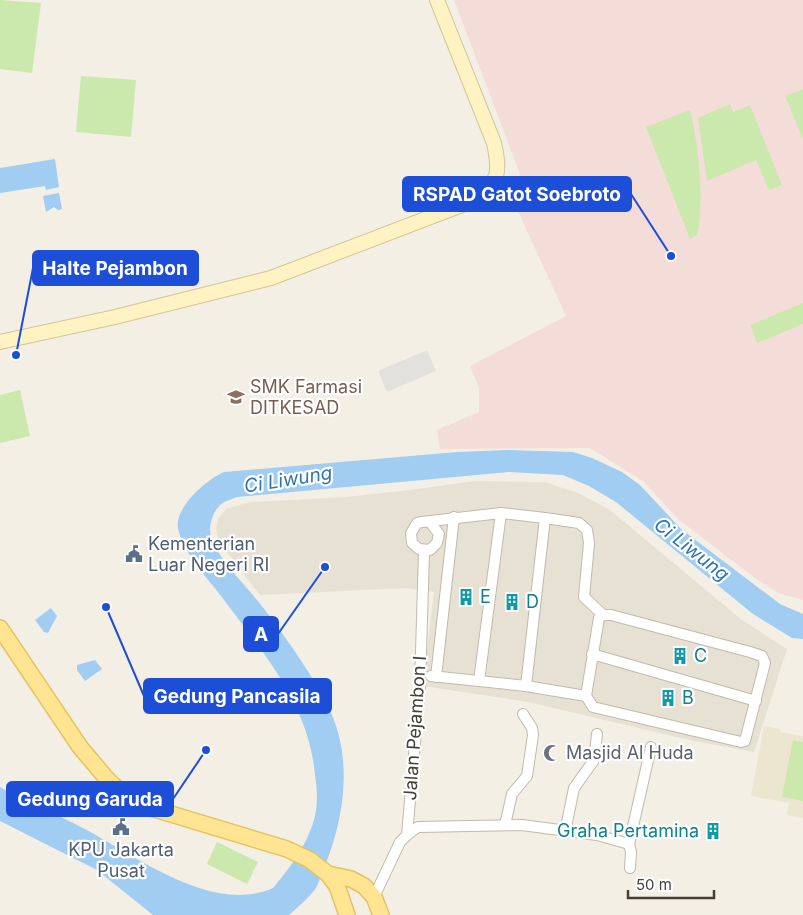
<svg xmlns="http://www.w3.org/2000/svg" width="803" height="915" font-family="Inter,sans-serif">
  <rect width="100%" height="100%" fill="#f3efe5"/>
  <polygon fill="#e7e1d3" points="475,481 544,482 578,493 610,510 742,620 787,649 754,752 694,741 528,702 423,686 434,592 407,588 260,595 219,542 216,529 218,519 226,509 235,506 252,502 346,497 410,490"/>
  <polygon fill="#ece5cf" points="764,726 780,729 780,732 803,736 803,818 787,815 789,803 751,796"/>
  <polygon fill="#f4ddd8" points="454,0 803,0 803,600 778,593 755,578 678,519 644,482 590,448 440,449 437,430 479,412 479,388 470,366 566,316 511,196 520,174"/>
  <g fill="#cbe8ad">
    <polygon points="0,0 41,3 32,73 0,69"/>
    <polygon points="81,76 136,80 131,137 76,132"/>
    <polygon points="803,89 803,139 785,96"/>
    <polygon points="730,104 733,112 750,105 782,185 769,190 756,160 707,181 698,118"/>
    <path d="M690,110C698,141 705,204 697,235L690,239L646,127Z"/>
    <polygon points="803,303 803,324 757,343 750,325"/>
    <polygon points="20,390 30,436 0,443 0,395"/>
    <polygon points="793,740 803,742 803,801 782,797"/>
    <polygon points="217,842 258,862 247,884 207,864"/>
  </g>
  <polygon fill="#e3e1dd" points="427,350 436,371 387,392 378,371"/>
  <g fill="#a0cdf1">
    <polygon points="55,159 59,187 46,190 45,186 0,193 0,168"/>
    <polygon points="59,193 62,209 58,210 54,207 46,212 43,196"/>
    <path d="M507,450L573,452L592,458L622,472L640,485L681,529L780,604L803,614V639L792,638L753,614L616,502L589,486L563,475L509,472L237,497C233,499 227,500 223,503C213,509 208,526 211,537C216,557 251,591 265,610C289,642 315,678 332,715C352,763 344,817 326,863C322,871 320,881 316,888C309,898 298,907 289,915H153L97,870L0,821V787C26,804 56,813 83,828C136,856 212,915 273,888C290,868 309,842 315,816C318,803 317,788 315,775C309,704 262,651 221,596C206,576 183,553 178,528C174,508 207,479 224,472L457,452Z"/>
    <polygon points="51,608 57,616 48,633 44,632 35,620"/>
    <polygon points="95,660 102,669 85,681 77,670 77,665"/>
  </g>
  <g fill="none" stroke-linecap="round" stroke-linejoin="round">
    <g stroke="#c1baaa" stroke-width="12">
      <g id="street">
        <polyline points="545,518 579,523 587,530 589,543 584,597 603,615"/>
        <polyline points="430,522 439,534 437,543 430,550 419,549 412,543 411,533 417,523 422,522 501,513 545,518 526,686 431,676"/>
        <polyline points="592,654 756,701"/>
        <polyline points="436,677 454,517"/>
        <polyline points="479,681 501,513"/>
        <polyline points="526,686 586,696 593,707 741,742 745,741 765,663 762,656 750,652 611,615 603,615 599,618 586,696"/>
        <polyline points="505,825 512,794 527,776 533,735 532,728 523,714"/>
        <polyline points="565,832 574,788 594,760 597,734"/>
        <polyline points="407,835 418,827 522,825 597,835 629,844"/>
        <polyline points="630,868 631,852 629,844 651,747"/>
        <polyline points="374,897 400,842 407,835 420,686 424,551"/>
      </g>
    </g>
    <g stroke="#d4c594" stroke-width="16">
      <path id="secondary" d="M0,342L115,317L271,278L475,200C500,182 500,171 494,143L437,0"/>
    </g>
    <g stroke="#e5c260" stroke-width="18">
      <g id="primary">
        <polyline points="0,628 80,747 107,779 126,797 151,808 287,849 310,860 328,874 351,879 364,886 374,897 381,915"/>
        <polyline points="328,874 337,886 347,915"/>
      </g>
    </g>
    <use href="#street" stroke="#fff" stroke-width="10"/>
    <use href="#secondary" stroke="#fff3c3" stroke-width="14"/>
    <use href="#primary" stroke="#ffe492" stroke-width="15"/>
  </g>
  <defs>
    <g id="school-bare" transform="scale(1.35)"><path d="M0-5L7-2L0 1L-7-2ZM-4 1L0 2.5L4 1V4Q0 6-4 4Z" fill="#8d6e63" stroke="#fff" stroke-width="2.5" paint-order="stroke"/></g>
    <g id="civic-bare" transform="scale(1.35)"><path d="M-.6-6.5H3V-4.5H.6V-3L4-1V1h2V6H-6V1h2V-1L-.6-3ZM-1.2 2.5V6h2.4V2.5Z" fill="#5c6f8a" stroke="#fff" stroke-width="2.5" paint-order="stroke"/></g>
    <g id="building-bare" transform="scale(1.35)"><path d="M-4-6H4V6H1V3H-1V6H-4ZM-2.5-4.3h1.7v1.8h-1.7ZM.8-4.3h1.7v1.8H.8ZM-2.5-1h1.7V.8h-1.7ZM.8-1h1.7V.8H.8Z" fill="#0f9aa8" stroke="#fff" stroke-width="2.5" paint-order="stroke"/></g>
    <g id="mosque-bare" transform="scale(1.35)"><path d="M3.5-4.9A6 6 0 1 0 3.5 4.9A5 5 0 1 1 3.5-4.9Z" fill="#6b7280" stroke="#fff" stroke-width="2.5" paint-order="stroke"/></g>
  </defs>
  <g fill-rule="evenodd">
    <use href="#school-bare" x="236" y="397"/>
    <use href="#civic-bare" x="134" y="554"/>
    <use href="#building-bare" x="466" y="597"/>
    <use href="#building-bare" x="512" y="602"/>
    <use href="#building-bare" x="680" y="656"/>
    <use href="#building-bare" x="668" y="698"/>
    <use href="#mosque-bare" x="552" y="753"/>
    <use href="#civic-bare" x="121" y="827"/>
    <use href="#building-bare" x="713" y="831"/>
  </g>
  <g text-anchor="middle" stroke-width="4.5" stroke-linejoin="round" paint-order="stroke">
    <g font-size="18" fill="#785e54" stroke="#fff" text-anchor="start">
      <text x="250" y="393">SMK Farmasi<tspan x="250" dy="21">DITKESAD</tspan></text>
    </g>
    <g font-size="18" fill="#4e5e75" stroke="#fff" text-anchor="start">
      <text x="148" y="550">Kementerian<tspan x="148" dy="21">Luar Negeri RI</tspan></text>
      <text x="121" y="856" text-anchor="middle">KPU Jakarta<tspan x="121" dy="21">Pusat</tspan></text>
    </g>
    <g font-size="18" fill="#0d838f" stroke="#fff" text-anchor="start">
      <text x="480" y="603">E</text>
      <text x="526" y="608">D</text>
      <text x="694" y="662">C</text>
      <text x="682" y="704">B</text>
      <text x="699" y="837" text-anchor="end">Graha Pertamina</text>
    </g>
    <g font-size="18" fill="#453f35" stroke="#fff">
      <text transform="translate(415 728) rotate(-86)" y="6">Jalan Pejambon I</text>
    </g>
    <g font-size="18" fill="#5b616d" stroke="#fff" text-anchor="start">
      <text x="566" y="759">Masjid Al Huda</text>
    </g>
    <g font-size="19" font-style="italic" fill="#2c75b3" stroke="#fff">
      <text transform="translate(288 479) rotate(-9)" y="7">Ci Liwung</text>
      <text transform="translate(692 549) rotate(38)" y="7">Ci Liwung</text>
    </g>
  </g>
  <path fill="none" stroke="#1d4ed8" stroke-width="2" d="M671 256L631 194M16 355L33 268M325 567L278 634M106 607L144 696M206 750L173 799"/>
  <g fill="#1d4ed8" stroke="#fff" stroke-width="2">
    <circle cx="671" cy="256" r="5"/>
    <circle cx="16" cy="355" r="5"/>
    <circle cx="325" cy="567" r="5"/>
    <circle cx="106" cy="607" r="5"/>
    <circle cx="206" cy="750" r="5"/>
  </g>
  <g fill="#1d4ed8" stroke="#1d4ed8" stroke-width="2">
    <rect x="403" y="177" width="228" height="34" rx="5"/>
    <rect x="33" y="251" width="165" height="34" rx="5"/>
    <rect x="244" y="617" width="34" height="34" rx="5"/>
    <rect x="144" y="679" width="187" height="34" rx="5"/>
    <rect x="7" y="782" width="166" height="34" rx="5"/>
  </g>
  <g font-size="19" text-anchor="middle" font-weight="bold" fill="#fff">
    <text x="517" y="201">RSPAD Gatot Soebroto</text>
    <text x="115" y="275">Halte Pejambon</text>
    <text x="261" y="641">A</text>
    <text x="237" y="703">Gedung Pancasila</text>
    <text x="90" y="806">Gedung Garuda</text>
  </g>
  <path d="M628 890v8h86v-8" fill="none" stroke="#453f35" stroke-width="2.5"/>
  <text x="636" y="890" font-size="15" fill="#453f35" stroke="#ffffff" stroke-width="4" paint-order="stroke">50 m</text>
</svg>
